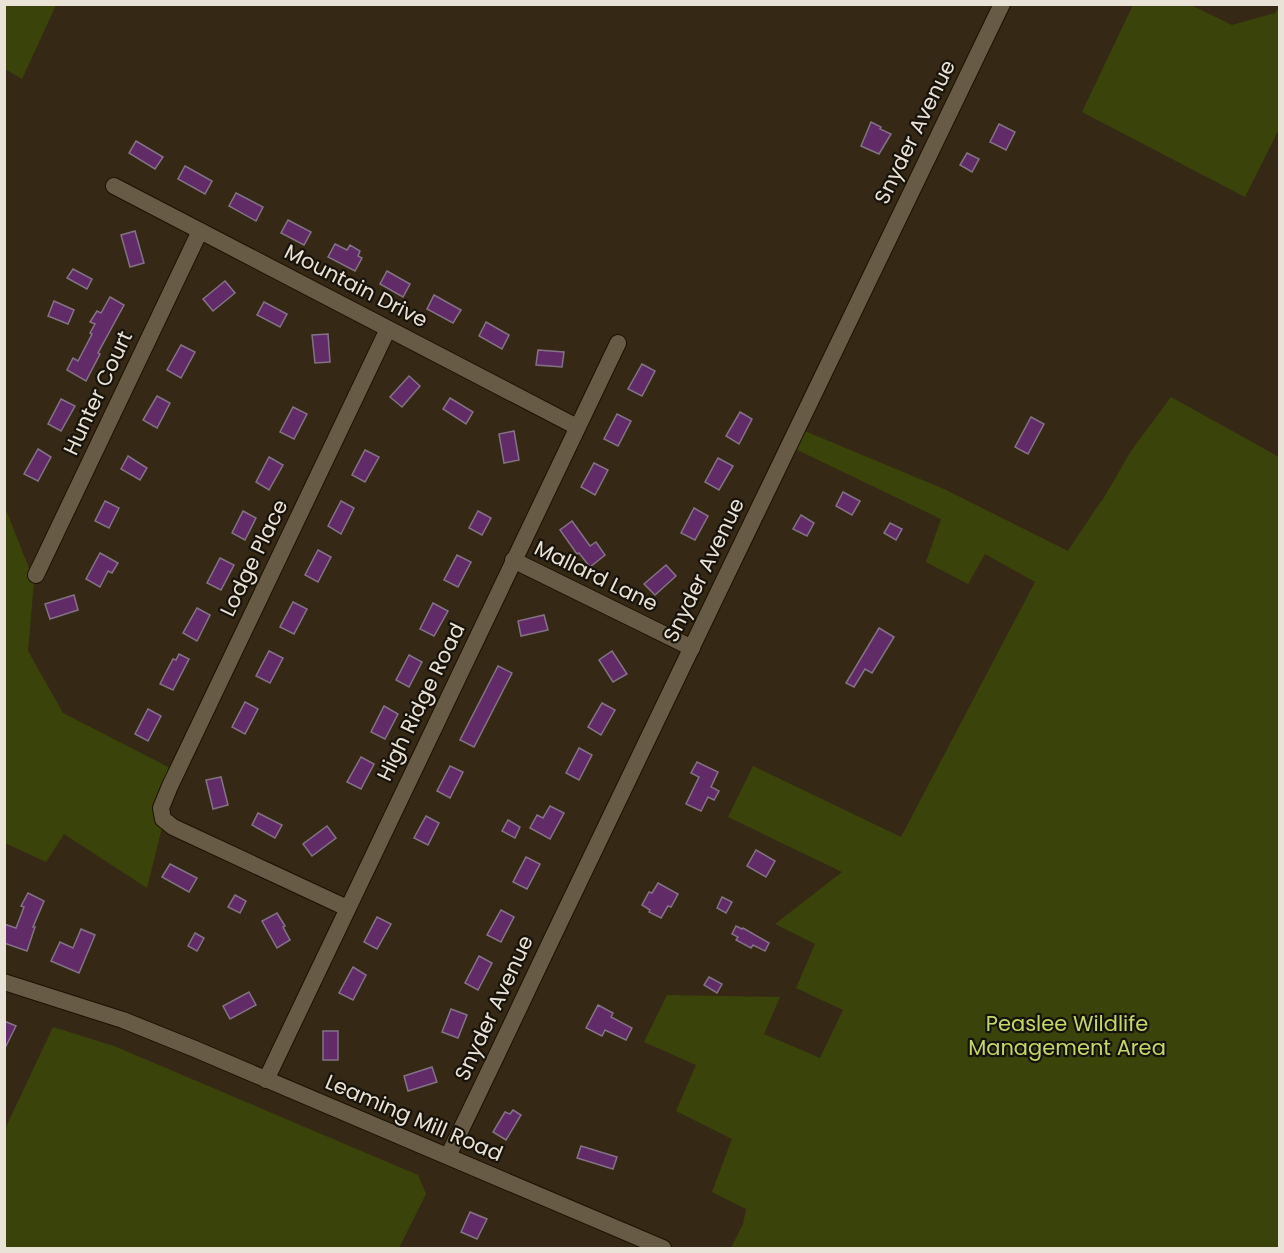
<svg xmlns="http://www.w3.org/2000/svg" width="1284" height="1253" font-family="Poppins,sans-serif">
  <rect width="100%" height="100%" fill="#352915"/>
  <g fill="#3a440a">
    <polygon points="4,5 56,5 22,79 5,69"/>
    <polygon points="1133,5 1191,5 1232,25 1275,13 1279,7 1279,129 1245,197 1082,112"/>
    <polygon points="1171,397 1279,457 1279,1248 731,1248 743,1224 746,1209 712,1192 732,1139 676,1111 696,1065 644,1042 667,995 780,997 764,1034 820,1058 843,1010 796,988 815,944 775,924 842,872 728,817 753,766 901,837 1035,582 985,554 968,584 926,562 941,519 787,445 795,427 944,489 1068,551 1101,501 1102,501 1131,451"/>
    <polygon points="4,505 34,581 28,651 63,713 176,771 147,888 64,834 46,862 5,843"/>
    <polygon points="53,1027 114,1046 418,1175 426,1194 399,1248 5,1248 5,1129"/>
  </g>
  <g fill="#602b66" stroke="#847286" stroke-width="1.5">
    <polygon points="871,122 881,127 880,129 891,134 879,154 861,146"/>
    <polygon points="999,124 1015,132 1006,150 990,142"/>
    <polygon points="136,141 163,157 155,169 129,153"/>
    <polygon points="967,153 979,159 972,172 960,165"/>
    <polygon points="185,166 212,181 205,194 178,179"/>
    <polygon points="236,193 263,207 256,221 229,206"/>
    <polygon points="288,220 311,232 304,245 281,233"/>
    <polygon points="135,231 144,263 130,267 121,235"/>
    <polygon points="335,244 347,250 350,245 360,251 358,256 362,258 355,271 328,257"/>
    <polygon points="73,269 92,279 87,289 67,278"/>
    <polygon points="387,271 410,284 403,297 380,284"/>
    <polygon points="225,281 235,293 213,311 203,299"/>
    <polygon points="434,295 461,310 453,323 427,309"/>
    <polygon points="110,297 124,305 98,353 100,354 86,381 67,370 73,358 78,361 92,334 90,333 95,324 90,322 97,311 101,313"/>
    <polygon points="54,301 74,310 68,324 48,316"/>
    <polygon points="264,302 287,314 280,327 257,315"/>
    <polygon points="486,322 509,335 502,349 479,336"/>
    <polygon points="328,334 330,362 315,363 312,335"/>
    <polygon points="181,345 195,352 181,378 167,370"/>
    <polygon points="538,350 564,352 562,367 536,365"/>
    <polygon points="642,364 655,371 642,396 628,389"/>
    <polygon points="409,376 420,386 402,407 390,397"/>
    <polygon points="157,396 170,403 157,428 143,420"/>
    <polygon points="450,398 473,412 466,424 443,409"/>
    <polygon points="61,399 75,406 61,431 48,424"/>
    <polygon points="293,407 307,414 294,439 280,432"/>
    <polygon points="740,412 752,419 739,444 726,436"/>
    <polygon points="617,414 631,421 618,446 604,439"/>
    <polygon points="1031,417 1044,424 1028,454 1015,447"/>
    <polygon points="514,431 519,460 504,463 499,434"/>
    <polygon points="38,449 51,457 38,481 24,474"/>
    <polygon points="365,450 379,457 365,482 352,475"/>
    <polygon points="128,456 147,468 140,480 121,469"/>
    <polygon points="269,457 283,465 269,490 256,482"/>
    <polygon points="718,458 733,466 719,490 705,482"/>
    <polygon points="594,463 608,470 595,495 581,487"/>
    <polygon points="843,492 860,501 852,515 836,506"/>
    <polygon points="105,501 119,508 109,528 95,521"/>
    <polygon points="341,501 354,508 341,534 328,526"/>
    <polygon points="694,508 708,516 695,540 681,533"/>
    <polygon points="243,511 256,518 245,540 232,533"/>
    <polygon points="478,511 491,518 482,535 469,528"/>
    <polygon points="801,515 814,523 807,536 793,529"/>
    <polygon points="572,521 590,546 596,542 605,555 590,567 579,553 577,554 560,530"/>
    <polygon points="890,523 902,529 896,540 884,533"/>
    <polygon points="318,550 331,557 318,582 305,575"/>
    <polygon points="100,553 118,563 112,573 108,571 100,587 86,579"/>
    <polygon points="457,555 471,562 458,587 444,580"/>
    <polygon points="220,558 234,565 221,590 207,583"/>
    <polygon points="666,565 676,576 655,595 644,584"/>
    <polygon points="74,595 78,610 50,619 45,604"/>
    <polygon points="293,602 307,609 294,634 280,627"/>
    <polygon points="433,603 448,611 434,636 420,629"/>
    <polygon points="197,608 210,615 197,641 183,633"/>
    <polygon points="544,615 548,630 521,636 518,621"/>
    <polygon points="879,628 894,637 872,673 865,669 854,687 846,683"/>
    <polygon points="269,651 283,658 270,683 256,676"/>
    <polygon points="612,651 627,674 613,682 599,660"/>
    <polygon points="179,654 189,659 173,690 160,684 173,659 176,660"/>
    <polygon points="409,655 422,662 409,687 396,680"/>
    <polygon points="498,666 512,673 474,747 460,740"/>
    <polygon points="245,702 258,709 245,734 232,727"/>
    <polygon points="602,703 615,710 601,735 588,727"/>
    <polygon points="384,706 398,714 385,739 371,732"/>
    <polygon points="148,709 161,716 148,741 135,734"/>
    <polygon points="579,748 592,755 579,780 566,773"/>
    <polygon points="361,757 374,764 361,789 347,782"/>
    <polygon points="697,762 718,772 711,787 719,791 714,800 708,797 701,811 686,804 699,777 691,773"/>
    <polygon points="450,766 463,772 450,798 437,791"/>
    <polygon points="221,777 228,805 213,809 206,780"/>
    <polygon points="550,806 564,813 550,839 530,828 537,815 543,818"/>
    <polygon points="258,813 282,825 275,838 252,825"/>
    <polygon points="426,816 439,823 428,845 414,838"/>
    <polygon points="508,820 520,827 515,838 502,831"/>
    <polygon points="327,826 336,838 312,856 303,844"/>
    <polygon points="756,850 775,861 766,877 747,866"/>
    <polygon points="526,857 540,864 527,889 513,882"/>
    <polygon points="170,864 197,878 189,892 162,877"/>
    <polygon points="658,883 678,894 671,907 668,906 661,918 649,912 650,910 642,905 649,892 652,893"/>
    <polygon points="28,893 44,901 33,927 35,927 27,951 4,943 4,924 16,928 24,907 21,906"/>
    <polygon points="235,895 246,901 240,913 228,907"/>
    <polygon points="722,897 732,902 726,913 717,908"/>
    <polygon points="501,910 514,917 501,942 487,935"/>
    <polygon points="277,913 285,926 283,927 290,940 277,948 262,921"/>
    <polygon points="377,917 391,924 377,949 364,942"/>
    <polygon points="736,926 742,929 743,928 769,943 765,951 753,945 751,948 736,940 738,937 732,934"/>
    <polygon points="81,929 95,935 79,973 51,961 60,942 73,948"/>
    <polygon points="195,933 204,938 197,951 188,946"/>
    <polygon points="479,956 492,963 478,990 465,983"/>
    <polygon points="353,967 366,975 353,1000 339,993"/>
    <polygon points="709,977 722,984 717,993 704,985"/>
    <polygon points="249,992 256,1005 230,1019 223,1006"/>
    <polygon points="598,1005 613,1013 611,1017 632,1028 626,1040 605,1030 602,1036 586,1028"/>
    <polygon points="451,1009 467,1015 458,1038 442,1032"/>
    <polygon points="4,1021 16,1026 4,1050"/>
    <rect x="323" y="1031" width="15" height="29"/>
    <polygon points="432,1067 437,1082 408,1091 404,1076"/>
    <polygon points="513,1110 521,1115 506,1140 493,1132 505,1112 510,1114"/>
    <polygon points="581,1146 617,1157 613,1169 577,1158"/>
    <polygon points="470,1212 487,1219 477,1239 461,1232"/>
  </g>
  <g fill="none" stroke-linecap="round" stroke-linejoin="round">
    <g stroke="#1c1201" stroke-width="18">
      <g id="minor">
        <polyline points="114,186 577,427"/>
        <polyline points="513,560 692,648"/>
        <polyline points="36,575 200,231"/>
        <polyline points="347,908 173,827 163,819 161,808 170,786 388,329"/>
        <polyline points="4,982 123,1020 195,1049 663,1248"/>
        <polyline points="266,1080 618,343"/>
        <path d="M448,1156C490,1071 529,986 570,901C714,602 856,303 1002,4"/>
      </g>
    </g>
    <use href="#minor" stroke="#685b46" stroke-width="16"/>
  </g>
  <g text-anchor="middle" stroke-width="4.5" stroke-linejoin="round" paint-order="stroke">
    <g font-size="21" fill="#e9e2d6" stroke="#18130a">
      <text transform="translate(915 132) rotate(-64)" y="7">Snyder Avenue</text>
      <text transform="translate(356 286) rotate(27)" y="7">Mountain Drive</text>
      <text transform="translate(98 393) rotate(-65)" y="7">Hunter Court</text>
      <text transform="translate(254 558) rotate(-64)" y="7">Lodge Place</text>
      <text transform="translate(704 570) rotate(-64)" y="7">Snyder Avenue</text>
      <text transform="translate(596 576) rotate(26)" y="7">Mallard Lane</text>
      <text transform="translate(421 702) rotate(-64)" y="7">High Ridge Road</text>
      <text transform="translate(494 1008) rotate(-65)" y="7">Snyder Avenue</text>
      <text transform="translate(414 1118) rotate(23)" y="7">Leaming Mill Road</text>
    </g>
    <g font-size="21" fill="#c1d966" stroke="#18130a">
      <text x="1067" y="1031">Peaslee Wildlife<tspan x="1067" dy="24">Management Area</tspan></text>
    </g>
  </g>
  <rect width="1284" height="1253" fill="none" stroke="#e9e2d6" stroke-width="12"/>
</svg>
